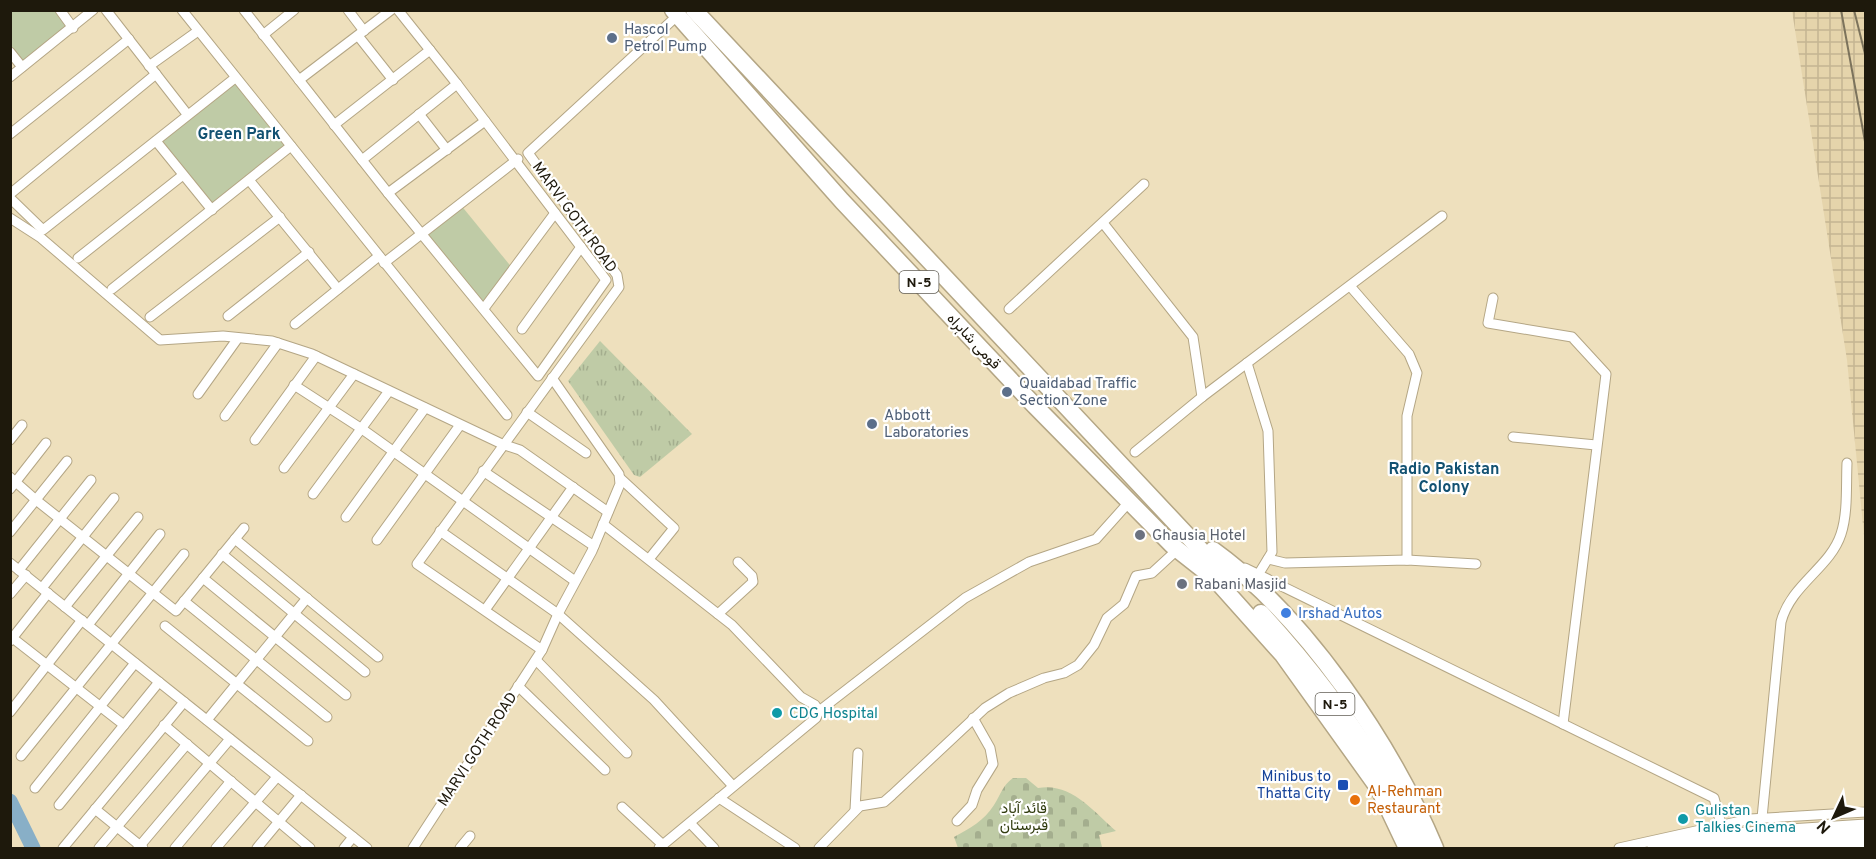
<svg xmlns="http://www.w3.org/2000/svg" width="1876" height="859" font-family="Overpass,Vazirmatn,sans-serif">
  <defs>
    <pattern id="industrial-grid" width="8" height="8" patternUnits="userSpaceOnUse" patternTransform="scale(1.5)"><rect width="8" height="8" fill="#e5d4ab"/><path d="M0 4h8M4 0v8" fill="none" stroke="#c4b592"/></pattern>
    <pattern id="grass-tufts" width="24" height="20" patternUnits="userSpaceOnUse" patternTransform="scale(1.5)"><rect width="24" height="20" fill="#bfcba6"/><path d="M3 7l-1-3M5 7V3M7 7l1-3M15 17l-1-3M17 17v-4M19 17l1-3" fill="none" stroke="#a4ae8e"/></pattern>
    <pattern id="cemetery-stones" width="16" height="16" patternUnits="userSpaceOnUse" patternTransform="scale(1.5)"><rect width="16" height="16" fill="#bfcba6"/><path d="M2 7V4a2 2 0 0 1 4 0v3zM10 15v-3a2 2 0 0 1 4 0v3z" fill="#a4ae8e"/></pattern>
  </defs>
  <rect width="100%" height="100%" fill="#eee0bd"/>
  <polygon fill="url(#industrial-grid)" points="1792,11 1865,11 1865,546 1847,360"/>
  <polygon fill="url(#grass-tufts)" points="600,341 692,434 640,477 634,475 568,381"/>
  <path fill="url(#cemetery-stones)" d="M1013,778H1026L1038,788C1071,782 1093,811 1116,831L1099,835L1102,847L1099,848H958L954,837C970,828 984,821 994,805C1001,794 1002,786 1013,778Z"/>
  <g fill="#bfcba6">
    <polygon points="11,11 60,11 73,28 22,67 11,52"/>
    <polygon points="235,78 291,146 212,210 156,141"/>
    <polygon points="460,204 513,269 485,307 421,234"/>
  </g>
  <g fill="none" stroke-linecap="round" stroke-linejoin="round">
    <polyline stroke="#88afc7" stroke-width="15" points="10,801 33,848"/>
    <g stroke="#b4a685" stroke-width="11">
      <g id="street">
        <polyline points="60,10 73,28"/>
        <polyline points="106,10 187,114"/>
        <polyline points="182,10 507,415"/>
        <polyline points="244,10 388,193 538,376 606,280 457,84"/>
        <polyline points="348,10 364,31"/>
        <polyline points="263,35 294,10"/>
        <polyline points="359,37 393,80"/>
        <polyline points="10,52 22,67"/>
        <polyline points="149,66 198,31"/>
        <polyline points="10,77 93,10"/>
        <polyline points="299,80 391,10"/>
        <polyline points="419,114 447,150"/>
        <polyline points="334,125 430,50"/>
        <polyline points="10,134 129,39"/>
        <polyline points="156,141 212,210"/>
        <polyline points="362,160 457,84 398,10"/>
        <polyline points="249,180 338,289"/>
        <polyline points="388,193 485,121"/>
        <polyline points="10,194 156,74"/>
        <polyline points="10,198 43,230 235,78"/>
        <polyline points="10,218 41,238 160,340 223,336 272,341 312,354 502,444 520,450 608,512"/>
        <polyline points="1103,223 1193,337 1202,397"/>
        <polyline points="78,258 183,175"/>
        <polyline points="384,263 518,159"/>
        <polyline points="1350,286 1409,354 1417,373 1407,416 1407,560"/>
        <polyline points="112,289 291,146"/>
        <polyline points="1493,298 1488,323 1572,337 1606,374 1563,724"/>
        <polyline points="485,307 555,213"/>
        <polyline points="1009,309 1144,184"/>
        <polyline points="228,316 309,252"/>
        <polyline points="150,317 280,217"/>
        <polyline points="295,324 379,256"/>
        <polyline points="522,329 581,247"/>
        <polyline points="1247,363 1268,431 1272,552 1258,575"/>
        <polyline points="294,385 362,429 575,581"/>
        <polyline points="198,394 238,338"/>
        <polyline points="527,412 586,453"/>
        <polyline points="225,416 278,343"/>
        <polyline points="1513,437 1596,445"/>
        <polyline points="10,440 22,425"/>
        <polyline points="255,440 316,356"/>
        <polyline points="1135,452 1202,397 1442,216"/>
        <polyline points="284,468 354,374"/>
        <polyline points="483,471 594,546"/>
        <polyline points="10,477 36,500 176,611 244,528"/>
        <polyline points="620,478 674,528 649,559"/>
        <polyline points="10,489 46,443"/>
        <polyline points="313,494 389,391"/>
        <polyline points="346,517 425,408"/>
        <polyline points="603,524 732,625 801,697 815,705 819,711 816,718 659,848"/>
        <polyline points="440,531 558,614 654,700 733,786"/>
        <polyline points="10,532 67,461"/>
        <polyline points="235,539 378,657"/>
        <polyline points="377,540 460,425"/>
        <polyline points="222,554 365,672"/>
        <polyline points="1268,559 1285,563 1407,560 1476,564"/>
        <polyline points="10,563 367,848"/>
        <polyline points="1245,568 1714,798 1721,824"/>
        <polyline points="19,570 91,480"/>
        <polyline points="203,578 346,695"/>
        <polyline points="42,588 114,498"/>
        <polyline points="10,594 26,575"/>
        <polyline points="184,601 327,717"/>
        <polyline points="65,607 138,517"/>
        <polyline points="485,610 573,487"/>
        <polyline points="718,614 753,582 752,576 738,562"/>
        <polyline points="88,625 160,534"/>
        <polyline points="165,626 308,741"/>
        <polyline points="10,636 124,725"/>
        <polyline points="10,641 48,593"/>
        <polyline points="542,650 417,564 619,287 617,275 528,153 678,15"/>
        <polyline points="536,660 627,753"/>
        <polyline points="518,686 605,770"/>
        <polyline points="819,711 965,598 1029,562 1096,539 1130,501"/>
        <polyline points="10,712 82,620"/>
        <polyline points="207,720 307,598"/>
        <polyline points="164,725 310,848"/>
        <polyline points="21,756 184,554"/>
        <polyline points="35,788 135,663"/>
        <polyline points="719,798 795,848"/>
        <polyline points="59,805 159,682"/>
        <polyline points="622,807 663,845"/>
        <polyline points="95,809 143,848"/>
        <polyline points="855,810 858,753"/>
        <path d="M1762,818L1781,622C1791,584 1830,568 1841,534C1848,513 1846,485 1847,463"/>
        <polyline points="957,821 972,805 977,790 993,764 990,748 973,718"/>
        <polyline points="690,823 714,848"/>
        <polyline points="63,848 184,702"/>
        <polyline points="99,848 187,744"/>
        <polyline points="138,848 230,739"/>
        <polyline points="175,848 231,781"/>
        <polyline points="216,848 277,777"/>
        <polyline points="257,848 301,795"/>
        <polyline points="344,848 353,837"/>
        <polyline points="413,848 542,650 558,614 592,551 620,484 619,474 552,378"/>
        <polyline points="460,848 470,836"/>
        <polyline points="819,848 860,806 884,802 892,795 985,708 1009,693 1044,678 1064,673 1078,665 1094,645 1107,618 1124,604 1136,576 1152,573 1177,550"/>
        <polyline points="1619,848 1750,819 1866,812"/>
        <polyline points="1838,848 1866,847"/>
      </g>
    </g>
    <g stroke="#b4a685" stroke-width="17">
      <g id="primary">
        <polyline points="1655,848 1746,835 1866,827"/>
        <polyline points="1719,848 1866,839"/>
      </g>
    </g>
    <g stroke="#b4a685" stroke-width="19">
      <g id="highway">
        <polyline points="673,10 842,201 1035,406 1173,546 1215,579 1283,655 1379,789 1407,848"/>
        <polyline points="694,10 1230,581"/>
        <path d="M1213,550C1306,617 1391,744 1435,848"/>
        <path d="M1261,613C1325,683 1382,762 1422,848"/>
      </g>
    </g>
    <use href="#street" stroke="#fff" stroke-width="9"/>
    <use href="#primary" stroke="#fff" stroke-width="15"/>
    <use href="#highway" stroke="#fff" stroke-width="16"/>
    <g stroke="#7c735c" stroke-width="2">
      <polyline points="1841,10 1866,147"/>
      <polyline points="1854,10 1866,58"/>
    </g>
  </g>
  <g fill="#5c6f8a" stroke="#fff" stroke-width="2">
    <circle cx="612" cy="38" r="6"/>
    <circle cx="1007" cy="392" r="6"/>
    <circle cx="872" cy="424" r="6"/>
  </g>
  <g fill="#6b7280" stroke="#fff" stroke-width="2">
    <circle cx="1140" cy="535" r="6"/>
    <circle cx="1182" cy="584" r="6"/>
  </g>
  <circle fill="#3f7fe0" stroke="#fff" stroke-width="2" cx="1286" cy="613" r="6"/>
  <g fill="#0f9aa8" stroke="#fff" stroke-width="2">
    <circle cx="777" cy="713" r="6"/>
    <circle cx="1683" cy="819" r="6"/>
  </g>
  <rect fill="#1a4fb4" stroke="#fff" stroke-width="2" x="1337" y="779" width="12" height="12" rx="3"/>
  <circle fill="#e8710a" stroke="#fff" stroke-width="2" cx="1355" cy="800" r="6"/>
  <g text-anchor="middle" stroke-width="4.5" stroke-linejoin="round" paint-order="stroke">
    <g fill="#fff" stroke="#625e55" stroke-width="1.5">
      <rect x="899.5" y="271" width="39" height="22" rx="4.5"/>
      <rect x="1315.5" y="693" width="39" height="22" rx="4.5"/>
    </g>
    <g font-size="14" font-weight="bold" fill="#1e190c">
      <text x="919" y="287">N-5</text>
      <text x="1335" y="709">N-5</text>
    </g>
    <g font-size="15" fill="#4e5e75" stroke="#fff" text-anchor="start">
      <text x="624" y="34">Hascol<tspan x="624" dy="17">Petrol Pump</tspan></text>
      <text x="1019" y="388">Quaidabad Traffic<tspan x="1019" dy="17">Section Zone</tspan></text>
      <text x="884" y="420">Abbott<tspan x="884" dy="17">Laboratories</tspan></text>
    </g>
    <g font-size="15" fill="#1e190c" stroke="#fff">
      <text transform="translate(575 217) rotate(54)" y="5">MARVI GOTH ROAD</text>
      <text transform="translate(974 341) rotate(47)" y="5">قومی شاہراہ</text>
      <text transform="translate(477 749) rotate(-57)" y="5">MARVI GOTH ROAD</text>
    </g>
    <g font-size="15" fill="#5b616d" stroke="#fff" text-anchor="start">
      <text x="1152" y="540">Ghausia Hotel</text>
      <text x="1194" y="589">Rabani Masjid</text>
    </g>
    <g font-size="15" fill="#366cbe" stroke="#fff" text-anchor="start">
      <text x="1298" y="618">Irshad Autos</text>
    </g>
    <g font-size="15" fill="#0d838f" stroke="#fff" text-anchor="start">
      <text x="789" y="718">CDG Hospital</text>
      <text x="1695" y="815">Gulistan<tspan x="1695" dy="17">Talkies Cinema</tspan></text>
    </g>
    <g font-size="15" fill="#164399" stroke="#fff" text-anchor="end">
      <text x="1331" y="781">Minibus to<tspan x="1331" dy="17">Thatta City</tspan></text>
    </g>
    <g font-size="15" fill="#c56008" stroke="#fff" text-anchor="start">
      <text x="1367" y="796">Al-Rehman<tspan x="1367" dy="17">Restaurant</tspan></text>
    </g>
    <g font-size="15" fill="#313c0f" stroke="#fff">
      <text x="1024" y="813">قائد آباد<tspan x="1024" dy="17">قبرستان</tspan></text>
    </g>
    <g font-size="16" font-weight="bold" fill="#125171" stroke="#fff">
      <text x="239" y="139">Green Park</text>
      <text x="1444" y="474">Radio Pakistan<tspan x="1444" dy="18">Colony</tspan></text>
    </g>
  </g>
  <rect width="1876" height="859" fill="none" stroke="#1e190c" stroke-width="24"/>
  <g transform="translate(1834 817) rotate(226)" stroke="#ffffff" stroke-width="4.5" paint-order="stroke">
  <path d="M0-4.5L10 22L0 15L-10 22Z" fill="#1e190c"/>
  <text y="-9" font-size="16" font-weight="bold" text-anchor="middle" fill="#1e190c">N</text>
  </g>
</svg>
